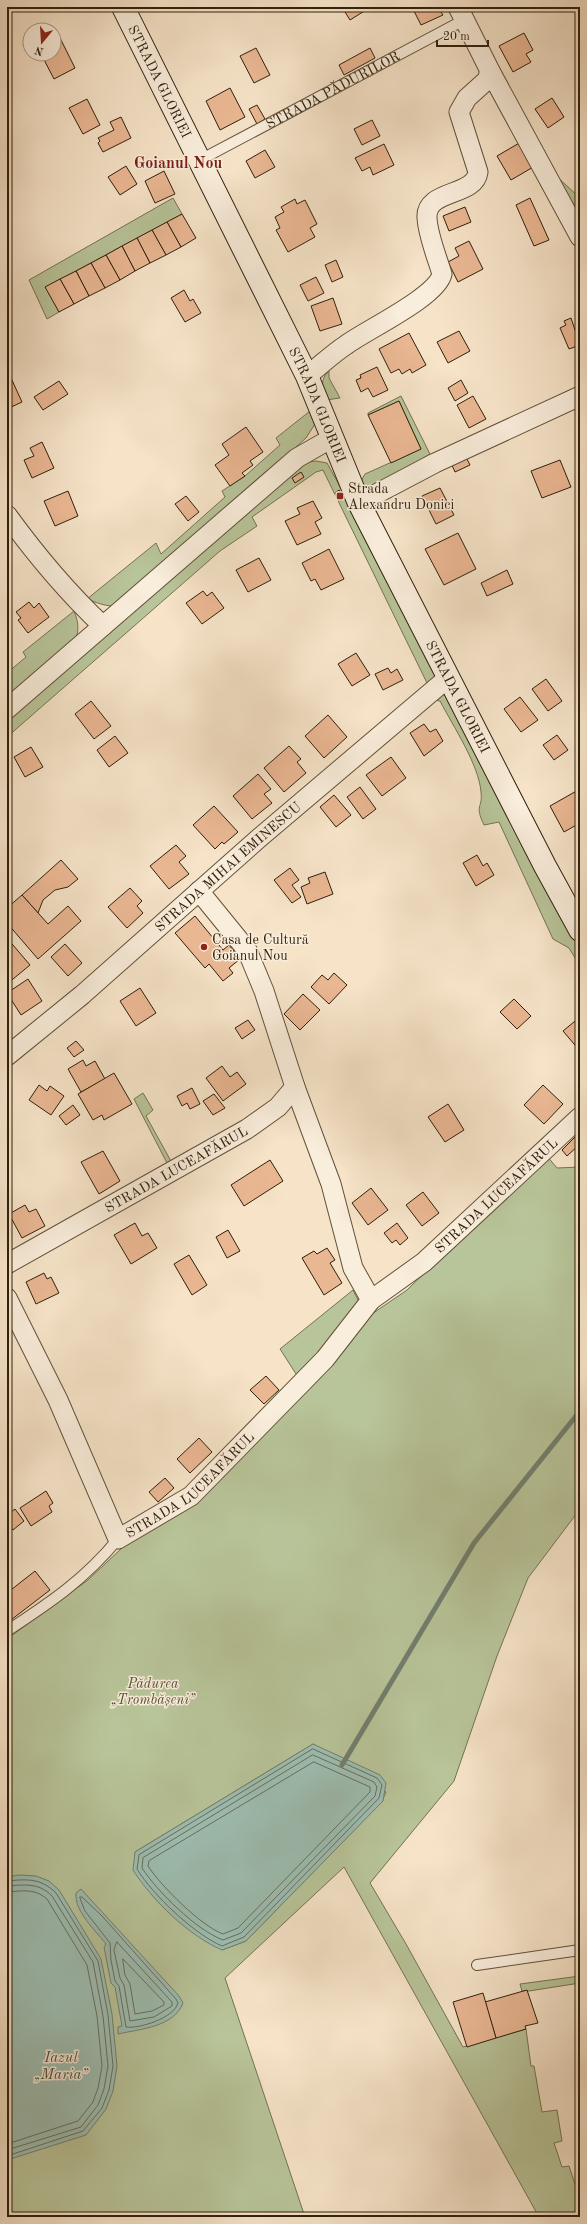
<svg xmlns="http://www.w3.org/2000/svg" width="587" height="2224" font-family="'Old Standard TT',serif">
  <rect width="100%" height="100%" fill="#f6e3c8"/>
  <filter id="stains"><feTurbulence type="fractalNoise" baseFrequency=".005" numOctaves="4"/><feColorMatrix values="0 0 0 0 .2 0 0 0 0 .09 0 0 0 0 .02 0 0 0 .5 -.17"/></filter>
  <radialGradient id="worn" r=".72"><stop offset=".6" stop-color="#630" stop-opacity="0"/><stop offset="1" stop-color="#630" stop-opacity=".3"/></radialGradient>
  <g fill="#b8c499" stroke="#747252" fill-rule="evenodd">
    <polygon points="554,174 580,198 580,226"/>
    <polygon points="173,198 182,214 46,287 59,312 47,319 29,280"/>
    <path d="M329,371V378L340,398L326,400C323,389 319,380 329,371Z"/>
    <path d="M401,396L430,454C416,462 380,488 365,486L361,481L365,474L421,449L399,401L368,415V413Z"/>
    <path d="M310,411L315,424L306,438L123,603C111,609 100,604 87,599L156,543L161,554L225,497L222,491L245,476L280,445L276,438Z"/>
    <polygon points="316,461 327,463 337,481 437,676 427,683 323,470 316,472 252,517 257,526 220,551 7,737 7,719 301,463"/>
    <path d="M74,611C79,623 79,630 75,642L7,700V673L26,657L23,652Z"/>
    <path d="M443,692L449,696L508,813L580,945V966L569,948L553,939L499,822L484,825C474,804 483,809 481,792C479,765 453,726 440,701L433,700Z"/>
    <polygon points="143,1093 153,1110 146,1116 172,1163 167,1163 134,1099"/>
    <path d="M546,1155L557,1168L580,1167V1509L528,1578L497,1656L454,1781L370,1883L406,1944L463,2047L526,2029L531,2066H534L542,2112L557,2110L562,2141L554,2143L562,2167L569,2166L580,2199V2217H539L344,1867L225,1978L305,2217H7V1639L88,1580L363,1320L407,1290ZM313,1744L386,1792L382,1801L246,1941L222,1950L135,1852Z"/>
    <polygon points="353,1290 361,1306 298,1377 280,1349"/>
    <polygon points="580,1976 580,1983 529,1991 522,1991 520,1984"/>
  </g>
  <g fill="#9dbeb2" stroke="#717f6f">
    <path d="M313,1744L380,1775L386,1783L383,1801L246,1941L222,1950C188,1935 153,1901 133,1870L135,1852Z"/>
    <polygon points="19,1875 36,1876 49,1881 59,1890 101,1959 112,2014 117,2066 113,2091 106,2109 86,2135 7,2160 7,1877"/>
    <path d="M81,1889L179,1996L183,2003C174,2027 140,2029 118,2034V2027L122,2026L115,1987L111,1983L104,1947L106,1944C96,1931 74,1911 76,1893Z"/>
  </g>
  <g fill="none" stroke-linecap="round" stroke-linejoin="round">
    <g stroke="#666f5e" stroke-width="1">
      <path d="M313,1749L377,1778L382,1785L379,1798L244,1937L222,1946C194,1934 153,1895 137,1869L139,1855Z"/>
      <path d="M313,1755L374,1782L377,1787L375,1796L241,1933L223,1940C196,1930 157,1891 142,1868L143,1858Z"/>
      <path d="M314,1762L370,1787V1792L238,1928L223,1934C201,1926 161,1886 148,1866L149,1861Z"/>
      <path d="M7,1881C27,1879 41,1878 56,1893L98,1961L108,2015L113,2066L109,2090L102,2108L83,2131L7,2156"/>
      <path d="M7,1886C25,1885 38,1882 52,1896L93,1962L103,2016L108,2066L104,2089L98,2105L81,2127L7,2150"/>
      <path d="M7,1892C23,1891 34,1888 47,1899L87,1965L97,2016L102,2066L98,2088L93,2102L78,2121L7,2144"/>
      <path d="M80,1897H82L102,1916L176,1999L178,2003C174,2018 139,2029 126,2027L119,1986L115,1981L111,1960L110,1943L85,1911Z"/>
      <polygon points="117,1942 172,2002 172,2006 154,2017 130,2021 124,1985 120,1978 114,1950"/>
      <polygon points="123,1959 164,2002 164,2005 152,2011 135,2014 130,1984 125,1975"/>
    </g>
    <polyline stroke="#717f6f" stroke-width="5" points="342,1765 474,1543 580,1411"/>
  </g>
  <g fill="#eab793" stroke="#2f200b">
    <polygon points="342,7 363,7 366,10 350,20"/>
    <polygon points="412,7 442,7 444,11 441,12 443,15 421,25"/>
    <polygon points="524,33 533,50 526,54 531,62 513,72 499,46"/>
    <polygon points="59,36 75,68 54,79 41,54 54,54 54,39"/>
    <polygon points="256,48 270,75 254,83 240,56"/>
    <polygon points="370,48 375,58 344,75 339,65"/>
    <polygon points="230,88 245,117 220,130 206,101"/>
    <polygon points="552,98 564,117 548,128 535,109"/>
    <polygon points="87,99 100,125 83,134 69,108"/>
    <polygon points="257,105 265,119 257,124 249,109"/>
    <polygon points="121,117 131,138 103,152 98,143 100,141 98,138 114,130 110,122"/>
    <polygon points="372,120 380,136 362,145 354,129"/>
    <polygon points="521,142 535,166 511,180 497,156"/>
    <polygon points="384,144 394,165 373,175 370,167 362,171 355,158"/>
    <polygon points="265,150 275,167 255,178 246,161"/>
    <polygon points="126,166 137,184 120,195 108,177"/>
    <polygon points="164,171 175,194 155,203 145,181"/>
    <polygon points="530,198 549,240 534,246 516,205"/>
    <polygon points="295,199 297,204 305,200 317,224 310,228 315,237 288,252 276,230 280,228 275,217 284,212 281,207"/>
    <polygon points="465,207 471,222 449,231 443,216"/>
    <polygon points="182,214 196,238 181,247 167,222"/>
    <polygon points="167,222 181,247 166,255 152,230"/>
    <polygon points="152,230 166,255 150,263 137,238"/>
    <polygon points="137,238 150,263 135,271 122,246"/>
    <polygon points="469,241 483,269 458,282 448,262 459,256 455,248"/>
    <polygon points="122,246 135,271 120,280 106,255"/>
    <polygon points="106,255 120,280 105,288 91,263"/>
    <polygon points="336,260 343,277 332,282 325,265"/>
    <polygon points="91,263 105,288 89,296 76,271"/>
    <polygon points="76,271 89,296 74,304 60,279"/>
    <polygon points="316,277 324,293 308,301 300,285"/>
    <polygon points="60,279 74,304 59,312 45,287"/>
    <polygon points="184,290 190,301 193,299 201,313 185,322 171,298"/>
    <polygon points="333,298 342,324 320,331 311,306"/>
    <polygon points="571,318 580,345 569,349 560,328 566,325 564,321"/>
    <polygon points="459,331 470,351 448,363 437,342"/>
    <polygon points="409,333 426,365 412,373 410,369 402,374 399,369 391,373 379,349"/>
    <polygon points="377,367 388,390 373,397 368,388 361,392 356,380 361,378 360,375"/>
    <polygon points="11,378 22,402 7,409 7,380"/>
    <polygon points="461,380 468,393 455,401 448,388"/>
    <polygon points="59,381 68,394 43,410 34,397"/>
    <polygon points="473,396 486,419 469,428 457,405"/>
    <polygon points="399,401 421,449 391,463 368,415"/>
    <polygon points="246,427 263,452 250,461 253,465 242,473 245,476 230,486 215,465 229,455 222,444"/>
    <polygon points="42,442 54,468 32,478 24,460 34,456 30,448"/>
    <polygon points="466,457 470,465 455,472 451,463"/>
    <polygon points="560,460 571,487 542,498 531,471"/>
    <polygon points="301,472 304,477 295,483 292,478"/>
    <polygon points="440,488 454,515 436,524 422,496"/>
    <polygon points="339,490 344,498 340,501 335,493"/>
    <polygon points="68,491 78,516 55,526 44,501"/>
    <polygon points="186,496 199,512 188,521 175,504"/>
    <polygon points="313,501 322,518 315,522 321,534 297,545 285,521 300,514 297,508"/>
    <polygon points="458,533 476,569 444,585 425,549"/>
    <polygon points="329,549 344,579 321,590 315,579 311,581 302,563"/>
    <polygon points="259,558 271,580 248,592 236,570"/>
    <polygon points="507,570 513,584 487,596 481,583"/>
    <polygon points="203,591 207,596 212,592 224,608 202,624 186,603"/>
    <polygon points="29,602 34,608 39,603 49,617 28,633 18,620 21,618 16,612"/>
    <polygon points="356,653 370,675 352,686 338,664"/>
    <polygon points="388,668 391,673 397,669 403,680 383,690 375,674"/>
    <polygon points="546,679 562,701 548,711 532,689"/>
    <polygon points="520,697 538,720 521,732 504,709"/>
    <polygon points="91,701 111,726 94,739 75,714"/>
    <polygon points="328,715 347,737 324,758 305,736"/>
    <polygon points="424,724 430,732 436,729 443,741 424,756 410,733"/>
    <polygon points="557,735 568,750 554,760 543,745"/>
    <polygon points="115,736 128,753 109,767 97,750"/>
    <polygon points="289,746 301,759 297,762 306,773 284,792 264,768"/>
    <polygon points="31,747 43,767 25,777 14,757"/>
    <polygon points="391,757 406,778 382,796 366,775"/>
    <polygon points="258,774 271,789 264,794 272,803 252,819 233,796"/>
    <polygon points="360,787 376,809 363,819 347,797"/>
    <polygon points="580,789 580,823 564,832 550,806"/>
    <polygon points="334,795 351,815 336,827 320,807"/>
    <polygon points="214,806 238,832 224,844 222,842 215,849 193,825"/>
    <polygon points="176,845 186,856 179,862 189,874 169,889 150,866"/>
    <polygon points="477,855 483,866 487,863 494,875 476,886 463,863"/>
    <polygon points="61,860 78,879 68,887 55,890 43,900 38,913 22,895"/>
    <polygon points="290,868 299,880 292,885 301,897 292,903 274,880"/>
    <polygon points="325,872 333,894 307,904 301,887 310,883 308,878"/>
    <polygon points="130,888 142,901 137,906 143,913 127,928 108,907"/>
    <polygon points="22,895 48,924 68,906 81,921 38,959 7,923 7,908"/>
    <polygon points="195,916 223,950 229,945 240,959 229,968 233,973 223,981 209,964 205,968 175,933"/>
    <polygon points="7,938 30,965 7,984"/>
    <polygon points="65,944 82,963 68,976 51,957"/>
    <polygon points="334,973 347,985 329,1004 311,987 322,975 328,980"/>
    <polygon points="28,979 42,1001 21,1015 7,993"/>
    <polygon points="140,988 156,1013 136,1026 120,1001"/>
    <polygon points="303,994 320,1010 300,1030 284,1014"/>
    <polygon points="514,999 531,1016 517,1029 500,1012"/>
    <polygon points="580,1017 580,1051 563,1031"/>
    <polygon points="248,1020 255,1030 242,1039 235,1028"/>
    <polygon points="76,1041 84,1050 74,1057 67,1048"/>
    <polygon points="83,1060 86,1066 95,1061 105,1079 81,1092 68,1069"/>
    <polygon points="222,1066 230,1077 237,1072 246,1084 223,1101 206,1078"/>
    <polygon points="114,1073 132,1104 104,1120 102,1115 93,1120 78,1094"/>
    <polygon points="39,1085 47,1091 50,1086 64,1096 51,1115 29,1100"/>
    <polygon points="543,1085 563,1104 544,1124 524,1105"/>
    <polygon points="192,1088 200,1104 190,1109 187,1103 182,1106 177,1096"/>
    <polygon points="214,1094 225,1108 213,1115 203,1101"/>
    <polygon points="448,1104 464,1130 445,1142 428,1117"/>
    <polygon points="73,1105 80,1115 66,1125 59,1116"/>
    <polygon points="578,1134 580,1144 567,1156 562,1150"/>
    <polygon points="103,1151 120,1181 99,1194 81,1162"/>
    <polygon points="270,1160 283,1181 244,1206 231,1185"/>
    <polygon points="371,1188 388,1210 368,1225 352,1203"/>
    <polygon points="423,1192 439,1213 422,1226 406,1205"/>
    <polygon points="25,1205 29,1212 36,1209 45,1226 22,1238 9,1214"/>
    <polygon points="135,1223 142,1236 148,1233 157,1248 131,1264 114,1235"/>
    <polygon points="397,1223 408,1238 400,1245 396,1240 392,1243 384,1233"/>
    <polygon points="228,1230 240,1251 227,1258 216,1237"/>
    <polygon points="327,1248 335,1260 330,1263 342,1283 324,1295 302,1258 314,1251 317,1254"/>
    <polygon points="189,1255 207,1285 192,1295 174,1264"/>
    <polygon points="44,1273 47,1279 51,1277 59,1293 36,1304 26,1282"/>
    <polygon points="266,1376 279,1390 264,1404 250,1390"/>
    <polygon points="199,1438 212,1452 190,1473 177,1459"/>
    <polygon points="165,1478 174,1488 158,1502 149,1492"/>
    <polygon points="46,1491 53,1503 49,1506 52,1512 31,1526 20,1508"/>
    <polygon points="15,1509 24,1521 13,1530 7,1522 7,1515"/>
    <polygon points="35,1571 50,1590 7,1623 7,1593"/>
    <polygon points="527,1990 538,2023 525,2026 526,2029 496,2038 485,2002"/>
    <polygon points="483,1993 496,2038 467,2047 453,2002"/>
  </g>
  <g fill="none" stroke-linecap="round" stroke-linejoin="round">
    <g stroke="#61513a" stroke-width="12">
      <g id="lane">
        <path id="s1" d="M200,160L464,20"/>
        <path d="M7,1631C51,1602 84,1580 118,1539"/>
        <polyline points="477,1965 580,1950"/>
      </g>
    </g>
    <g stroke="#61513a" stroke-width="21">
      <g id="street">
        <polyline points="458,7 490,71 580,237"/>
        <path d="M307,376C320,366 332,354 346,345C366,330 437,297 442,274C437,257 428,236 427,218C425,189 475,197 478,172L459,112L467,98L487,80L490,71"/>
        <polyline points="359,503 435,463 580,396"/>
        <path d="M7,515C36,555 67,592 103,626"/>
        <polyline points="7,709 297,458 332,438"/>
        <polyline points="199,891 247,950 264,991 295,1087 331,1184 353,1268 371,1300"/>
        <path id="s2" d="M7,1056L82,995L258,839L449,677"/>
        <path id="s3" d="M7,1264L247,1129L278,1107L295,1087"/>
        <path id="s4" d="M7,1298L58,1400L118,1539L191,1496L325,1359L371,1300L424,1262L580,1117"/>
      </g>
    </g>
    <g stroke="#2f200b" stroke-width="24">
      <g id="secondary">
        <path id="s5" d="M123,7L307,376L359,503L545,866L580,930"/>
      </g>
    </g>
    <use href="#lane" stroke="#f9eddb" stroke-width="10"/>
    <use href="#street" stroke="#f9eddb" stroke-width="19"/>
    <use href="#secondary" stroke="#f9eddb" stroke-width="22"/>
  </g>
  <g fill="#8f2418" stroke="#f9eddb" stroke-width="1.5">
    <rect x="336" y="492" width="8" height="8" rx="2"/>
    <circle cx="204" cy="947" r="4"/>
  </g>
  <g text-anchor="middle" stroke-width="3" stroke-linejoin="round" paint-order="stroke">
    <g font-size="14" fill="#2f200b" stroke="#f9eddb">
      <text dy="5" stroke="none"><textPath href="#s5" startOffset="83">STRADA GLORIEI</textPath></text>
      <text dy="5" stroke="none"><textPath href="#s1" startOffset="150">STRADA PĂDURILOR</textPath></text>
      <text dy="5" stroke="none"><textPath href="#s5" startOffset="443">STRADA GLORIEI</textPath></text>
      <text dy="5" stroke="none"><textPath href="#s5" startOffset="767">STRADA GLORIEI</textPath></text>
      <text dy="5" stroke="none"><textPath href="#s2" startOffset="291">STRADA MIHAI EMINESCU</textPath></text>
      <text dy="5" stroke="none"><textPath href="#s3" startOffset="194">STRADA LUCEAFĂRUL</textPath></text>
      <text dy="5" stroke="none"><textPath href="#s4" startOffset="780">STRADA LUCEAFĂRUL</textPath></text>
      <text dy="5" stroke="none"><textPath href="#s4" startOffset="356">STRADA LUCEAFĂRUL</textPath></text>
    </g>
    <g font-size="14" fill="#2f200b" stroke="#f9eddb" text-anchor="start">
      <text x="348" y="493">Strada<tspan x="348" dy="16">Alexandru Donici</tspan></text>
      <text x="212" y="944">Casa de Cultură<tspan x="212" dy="16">Goianul Nou</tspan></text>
    </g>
    <g font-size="14" font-style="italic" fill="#585136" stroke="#f9eddb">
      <text x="153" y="1688">Pădurea<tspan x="153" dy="16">„Trombășeni”</tspan></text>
    </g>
    <g font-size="15" font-style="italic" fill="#504f3d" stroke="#f9eddb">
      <text x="61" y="2062">Iazul<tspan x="61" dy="17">„Maria”</tspan></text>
    </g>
    <g font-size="16" font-weight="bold" fill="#7a1f14" stroke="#f9eddb">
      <text x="178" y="168">Goianul Nou</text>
    </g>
  </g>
  <rect width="587" height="2224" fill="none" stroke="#f6e3c8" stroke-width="24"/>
  <rect x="8" y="8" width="571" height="2208" fill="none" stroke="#2f200b" stroke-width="2"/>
  <rect x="12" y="12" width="563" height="2200" fill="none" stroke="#2f200b"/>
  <g transform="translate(42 42) rotate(198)"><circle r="19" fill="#f9eddb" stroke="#a89b88"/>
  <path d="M0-3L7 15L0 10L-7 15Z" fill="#8f2418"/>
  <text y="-6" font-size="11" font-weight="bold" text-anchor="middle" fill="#2f200b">N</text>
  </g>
  <path d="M437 40v6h51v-6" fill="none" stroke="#2f200b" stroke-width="2"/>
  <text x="443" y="40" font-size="12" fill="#2f200b" stroke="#f9eddb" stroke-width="3" paint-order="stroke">20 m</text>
  <rect width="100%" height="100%" filter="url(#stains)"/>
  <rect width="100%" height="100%" fill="url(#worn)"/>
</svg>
